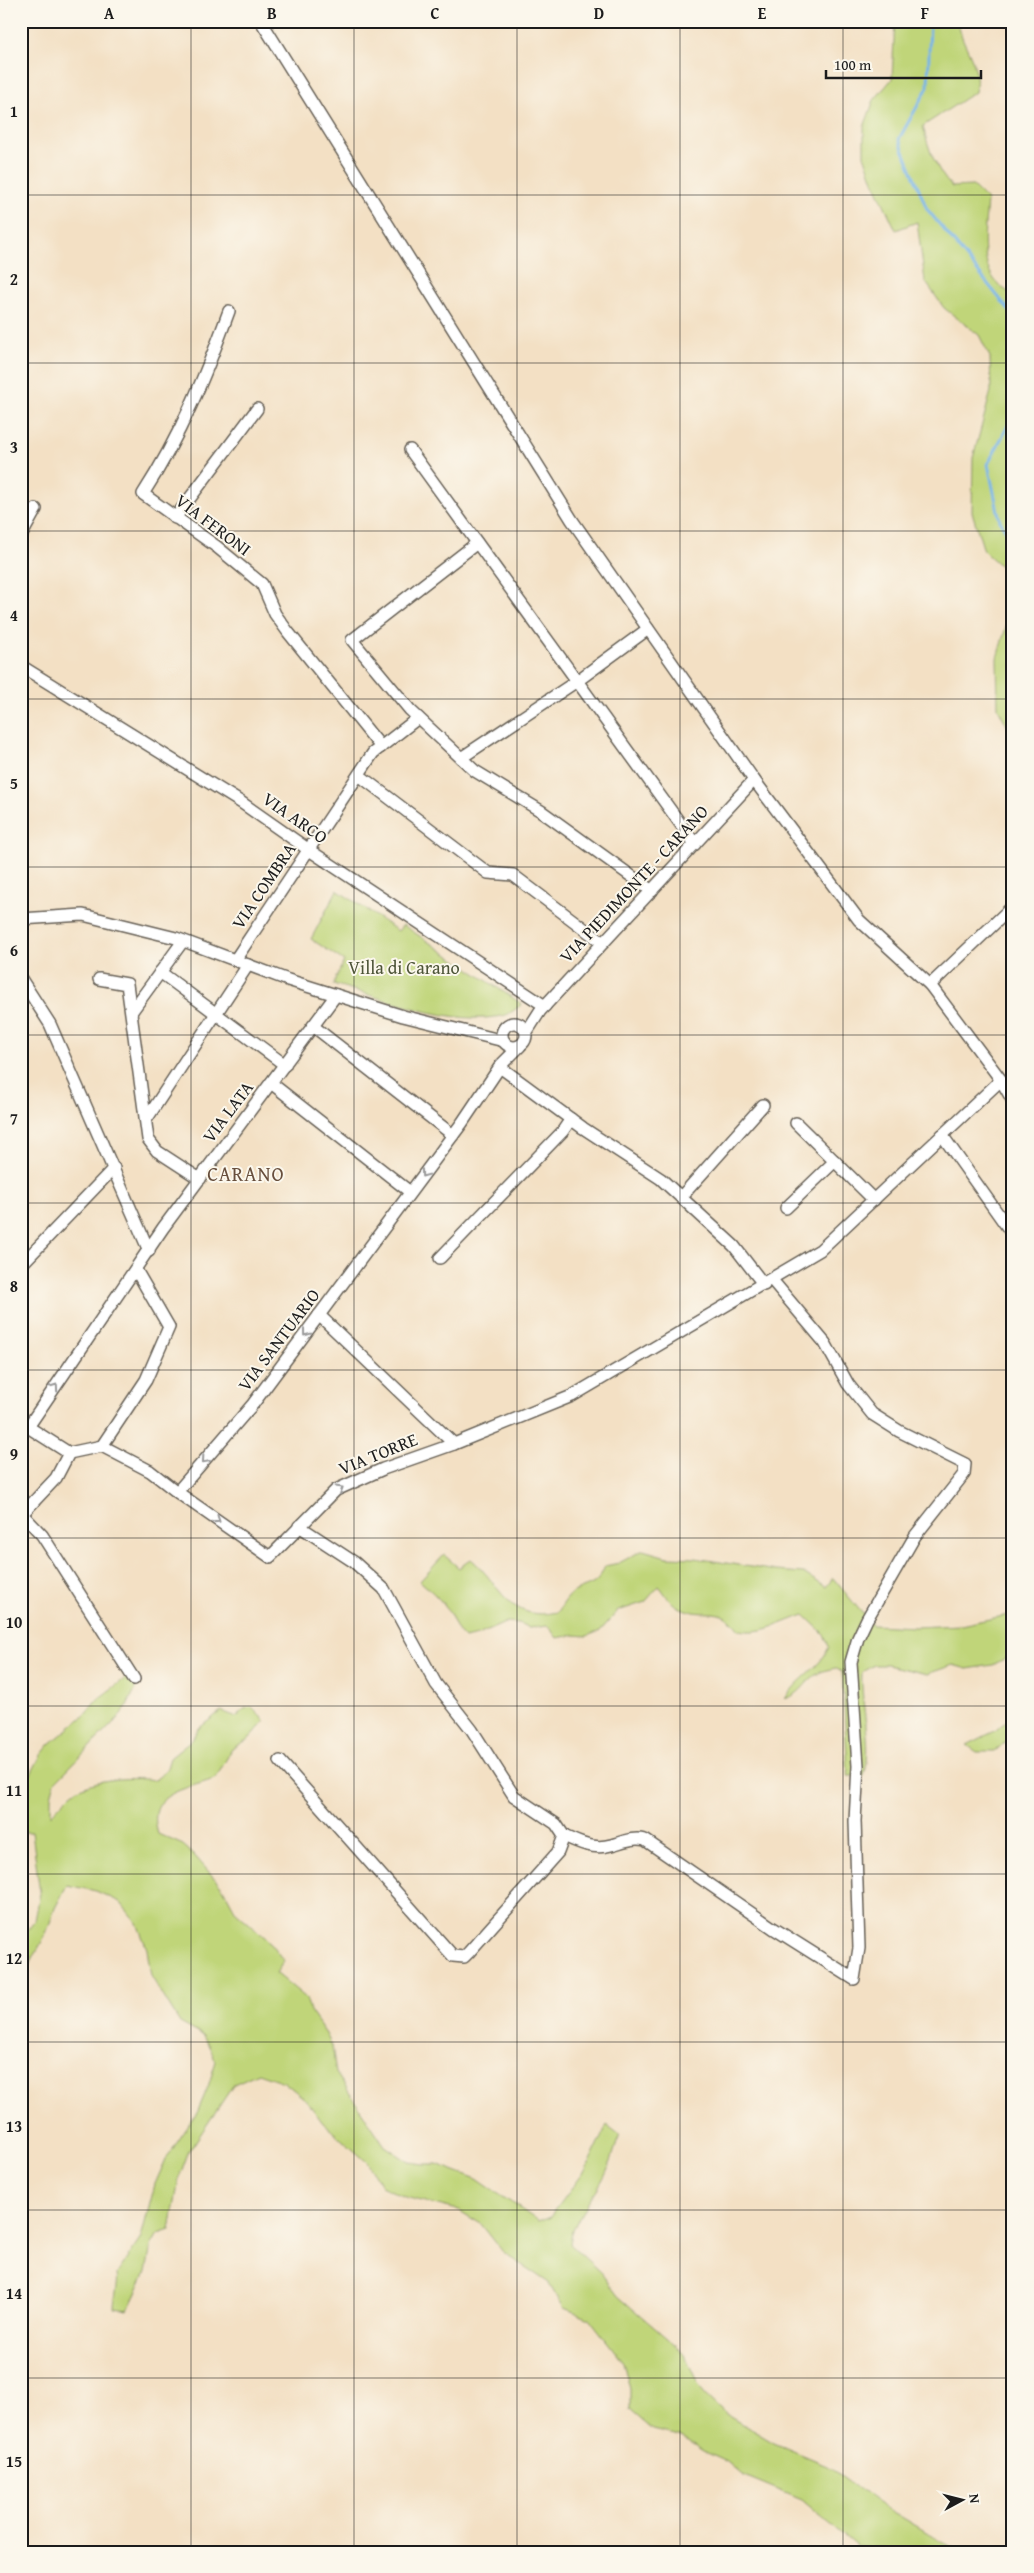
<svg xmlns="http://www.w3.org/2000/svg" width="1034" height="2573" font-family="'Gentium Book Plus',serif">
  <rect width="100%" height="100%" fill="#fbf7ec"/>
  <filter id="ink" filterUnits="userSpaceOnUse"><feTurbulence type="fractalNoise" baseFrequency=".02" numOctaves="2"/><feDisplacementMap in="SourceGraphic" scale="10" xChannelSelector="R" yChannelSelector="G"/><feConvolveMatrix kernelMatrix="1 2 1 2 8 2 1 2 1" color-interpolation-filters="sRGB"/></filter>
  <filter id="wash" filterUnits="userSpaceOnUse"><feTurbulence type="fractalNoise" baseFrequency=".0096" numOctaves="4" result="noise"/><feDisplacementMap in="SourceGraphic" scale="20" xChannelSelector="R" yChannelSelector="G"/><feGaussianBlur stdDeviation="1.12" result="paint"/><feColorMatrix in="noise" values="0 0 0 0 0 0 0 0 0 0 0 0 0 0 0 0 0 1.4 0 .05"/><feComposite in="paint" operator="in"/></filter>
  <g filter="url(#wash)">
    <rect width="100%" height="100%" fill="#f3e0c4"/>
    <g fill="#c0d579" stroke="#6e784a">
      <path d="M895,21H958C961,48 982,62 975,92L923,126C928,148 936,170 952,187L973,186L987,200C985,232 975,278 1013,294V591L1005,570L984,551L972,512L973,458L991,391L990,357L979,335L944,308L925,281L917,222L896,230L873,181L864,155V127L874,100L892,79Z"/>
      <polygon points="1013,603 1013,737 998,708 997,658"/>
      <path d="M337,890L398,931L403,925L522,1004C517,1008 511,1013 506,1015C454,1028 383,998 333,984L344,961L311,939Z"/>
      <path d="M643,1550L667,1557L695,1558L776,1571L803,1573L826,1587L833,1578L872,1625L915,1627L961,1625L1013,1614V1654L993,1665L967,1669L953,1665L927,1674L887,1665H874L862,1672C860,1706 874,1744 864,1776H848L842,1672L835,1668C830,1670 824,1670 819,1673C804,1681 804,1693 785,1699C797,1678 820,1669 829,1647L824,1634L804,1615C783,1622 762,1635 739,1630C718,1602 707,1620 681,1608C670,1604 666,1594 659,1586L645,1602L618,1611L600,1631L587,1636L573,1635L557,1638L548,1626L529,1628L519,1623L507,1622L478,1635L464,1638C456,1630 455,1624 450,1614C443,1601 431,1591 420,1581L444,1555L459,1568L471,1559C502,1585 507,1623 558,1612C563,1604 568,1595 576,1591C593,1583 597,1586 605,1566L619,1563Z"/>
      <path d="M127,1677L136,1688L123,1713L55,1782L51,1796V1815C60,1806 69,1793 82,1787C104,1778 133,1777 155,1780L166,1771L170,1758L191,1741L198,1729L221,1711L237,1717L244,1709L251,1707L265,1721L250,1738L232,1749L216,1778C188,1790 145,1790 158,1834L183,1845L194,1855L223,1888L236,1912L267,1939L284,1961L276,1973L306,1998L310,2011L326,2034L332,2046L336,2073L385,2146L409,2162L423,2164H437L477,2179L538,2221L551,2216L585,2171L607,2125L620,2135C615,2146 613,2158 608,2168C598,2194 573,2216 570,2244L601,2273L618,2296L677,2347L686,2357L697,2382L704,2394L725,2414L774,2443L827,2465L878,2503L960,2552H891L885,2548L857,2547L802,2500L742,2475L727,2462L703,2451L680,2436L653,2430L630,2410V2389L623,2362L589,2318L564,2308L549,2283L503,2252L481,2224L458,2210L405,2197L381,2186L367,2162L323,2123L306,2100L284,2082L258,2073L234,2084L188,2153L179,2178L170,2230L158,2234L151,2246L146,2272L128,2310L114,2308C114,2297 119,2286 117,2274L141,2238L155,2184L166,2159L197,2113L208,2087L216,2061L204,2036L180,2023L151,1976L147,1949L137,1923L120,1902L96,1891L67,1885L55,1908L46,1934L21,1980V1938L35,1921L40,1893L32,1832H21V1793L41,1755L50,1744L84,1716L98,1699Z"/>
      <polygon points="1013,1715 1013,1744 1004,1743 994,1752 977,1752 967,1745 995,1731"/>
    </g>
    <g fill="none" stroke-linecap="round" stroke-linejoin="round">
      <g stroke="#76b4e8" stroke-width="3">
        <polyline points="930,21 928,87 899,139 927,209 1013,315"/>
        <polyline points="1013,416 988,464 1000,521 1013,543"/>
      </g>
    </g>
  </g>
  <g filter="url(#ink)">
    <g fill="none" stroke-linecap="round" stroke-linejoin="round">
      <g stroke="#676157" stroke-width="14">
        <g id="minor">
          <polyline points="261,21 572,520 754,780 859,920 930,985 1001,1080 1013,1101"/>
          <path d="M229,311C206,374 180,437 143,494L217,547L262,584L275,614L288,632L381,747"/>
          <polyline points="410,450 695,844"/>
          <polyline points="175,518 257,409"/>
          <polyline points="21,536 36,509"/>
          <polyline points="477,543 352,640 410,710 475,771 541,811 652,891"/>
          <polyline points="21,666 242,803 309,850 545,1006"/>
          <polyline points="461,758 577,681 648,629"/>
          <polyline points="359,775 488,873 513,875 603,943"/>
          <polyline points="21,919 83,915 176,938 288,980 403,1016 504,1041"/>
          <polyline points="235,960 373,753 418,718"/>
          <polyline points="160,972 285,1065"/>
          <polyline points="21,979 50,1024 149,1251"/>
          <polyline points="99,979 127,984 148,1139 157,1151 200,1179"/>
          <polyline points="930,985 1013,906"/>
          <polyline points="132,1011 183,941"/>
          <circle cx="514" cy="1035" r="12"/>
          <polyline points="313,1026 453,1135"/>
          <polyline points="526,1033 540,1011 754,780"/>
          <polyline points="500,1067 583,1128 661,1179 734,1246 764,1285"/>
          <polyline points="271,1083 410,1192"/>
          <polyline points="146,1120 248,965"/>
          <polyline points="796,1123 874,1200"/>
          <polyline points="942,1135 1013,1235"/>
          <polyline points="681,1197 763,1105"/>
          <polyline points="786,1208 835,1161"/>
          <polyline points="440,1258 562,1132 571,1119"/>
          <polyline points="21,1265 114,1168"/>
          <polyline points="319,1315 454,1444"/>
          <polyline points="28,1427 69,1453 102,1446 150,1471 177,1492 253,1404 462,1123 501,1065 520,1046"/>
          <polyline points="21,1432 28,1427 163,1228 336,995"/>
          <polyline points="102,1446 146,1380 169,1327 136,1270"/>
          <polyline points="177,1492 270,1557 336,1490 383,1469 454,1444 572,1396 820,1250 1001,1080"/>
          <polyline points="21,1513 42,1535 134,1679"/>
          <polyline points="22,1514 56,1478 69,1453"/>
          <polyline points="299,1526 354,1562 384,1589 436,1684 472,1730 514,1796 556,1824 564,1836"/>
          <path d="M280,1761L453,1956L464,1957L469,1952L558,1852L564,1836C579,1843 594,1850 611,1845C623,1842 632,1837 645,1840L773,1928L854,1979L859,1948L855,1821L858,1766L851,1662L858,1638L867,1619L915,1536L964,1474L965,1464L899,1431L872,1414L848,1384L825,1343L772,1280"/>
        </g>
      </g>
      <use href="#minor" stroke="#fff" stroke-width="11"/>
    </g>
    <defs><path id="oneway-chevron" d="M-2-3.5L2.5 0L-2 3.5" fill="none" stroke-width="1.6" stroke-linecap="round" stroke-linejoin="round" transform="scale(1.25)"/></defs>
    <g stroke="#999">
      <use href="#oneway-chevron" transform="translate(424 1174) rotate(127)"/>
      <use href="#oneway-chevron" transform="translate(306 1333) rotate(127)"/>
      <use href="#oneway-chevron" transform="translate(55 1387) rotate(-55)"/>
      <use href="#oneway-chevron" transform="translate(205 1460) rotate(131)"/>
      <use href="#oneway-chevron" transform="translate(340 1489) rotate(-31)"/>
      <use href="#oneway-chevron" transform="translate(217 1520) rotate(35)"/>
    </g>
  </g>
  <path fill="none" stroke="#1c1c1c" stroke-width="1" stroke-opacity="0.55" d="M191,21V2552M354,21V2552M517,21V2552M680,21V2552M843,21V2552M21,195H1013M21,363H1013M21,531H1013M21,699H1013M21,867H1013M21,1035H1013M21,1203H1013M21,1370H1013M21,1538H1013M21,1706H1013M21,1874H1013M21,2042H1013M21,2210H1013M21,2378H1013"/>
  <g text-anchor="middle" stroke-width="4" stroke-linejoin="round" paint-order="stroke">
    <g font-size="18" fill="#1c1c1c" stroke="#fbf7ec">
      <text transform="translate(213 525) rotate(37)" y="6">VIA FERONI</text>
      <text transform="translate(295 818) rotate(35)" y="6">VIA ARCO</text>
      <text transform="translate(634 884) rotate(-47)" y="6">VIA PIEDIMONTE - CARANO</text>
      <text transform="translate(264 886) rotate(-56)" y="6">VIA COMBRA</text>
      <text transform="translate(228 1112) rotate(-53)" y="6">VIA LATA</text>
      <text transform="translate(279 1340) rotate(-53)" y="6">VIA SANTUARIO</text>
      <text transform="translate(378 1454) rotate(-22)" y="6">VIA TORRE</text>
    </g>
    <g font-size="18" fill="#4d5438" stroke="#fbf7ec">
      <text x="404" y="974">Villa di Carano</text>
    </g>
    <g font-size="20" letter-spacing="1" fill="#684f3d" stroke="#fbf7ec">
      <text x="246" y="1181">CARANO</text>
    </g>
  </g>
  <rect width="1034" height="2573" fill="none" stroke="#fbf7ec" stroke-width="55"/>
  <g transform="translate(962 2500) rotate(83)" stroke="#fbf7ec" stroke-width="4" paint-order="stroke">
  <path d="M0-4L9 19L0 12L-9 19Z" fill="#1c1c1c"/>
  <text y="-8" font-size="14" font-weight="bold" text-anchor="middle" fill="#1c1c1c">N</text>
  </g>
  <path d="M826 70v8h155v-8" fill="none" stroke="#1c1c1c" stroke-width="2.5"/>
  <text x="834" y="70" font-size="15" fill="#1c1c1c" stroke="#fbf7ec" stroke-width="4" paint-order="stroke">100 m</text>
  <rect x="28" y="28" width="978" height="2518" fill="none" stroke="#1c1c1c" stroke-width="2"/>
  <g font-size="16" text-anchor="middle" font-weight="bold" fill="#1c1c1c">
    <text x="109" y="19">A</text>
    <text x="272" y="19">B</text>
    <text x="435" y="19">C</text>
    <text x="599" y="19">D</text>
    <text x="762" y="19">E</text>
    <text x="925" y="19">F</text>
    <text x="14" y="117">1</text>
    <text x="14" y="285">2</text>
    <text x="14" y="453">3</text>
    <text x="14" y="621">4</text>
    <text x="14" y="789">5</text>
    <text x="14" y="956">6</text>
    <text x="14" y="1124">7</text>
    <text x="14" y="1292">8</text>
    <text x="14" y="1460">9</text>
    <text x="14" y="1628">10</text>
    <text x="14" y="1796">11</text>
    <text x="14" y="1964">12</text>
    <text x="14" y="2132">13</text>
    <text x="14" y="2299">14</text>
    <text x="14" y="2467">15</text>
  </g>
</svg>
